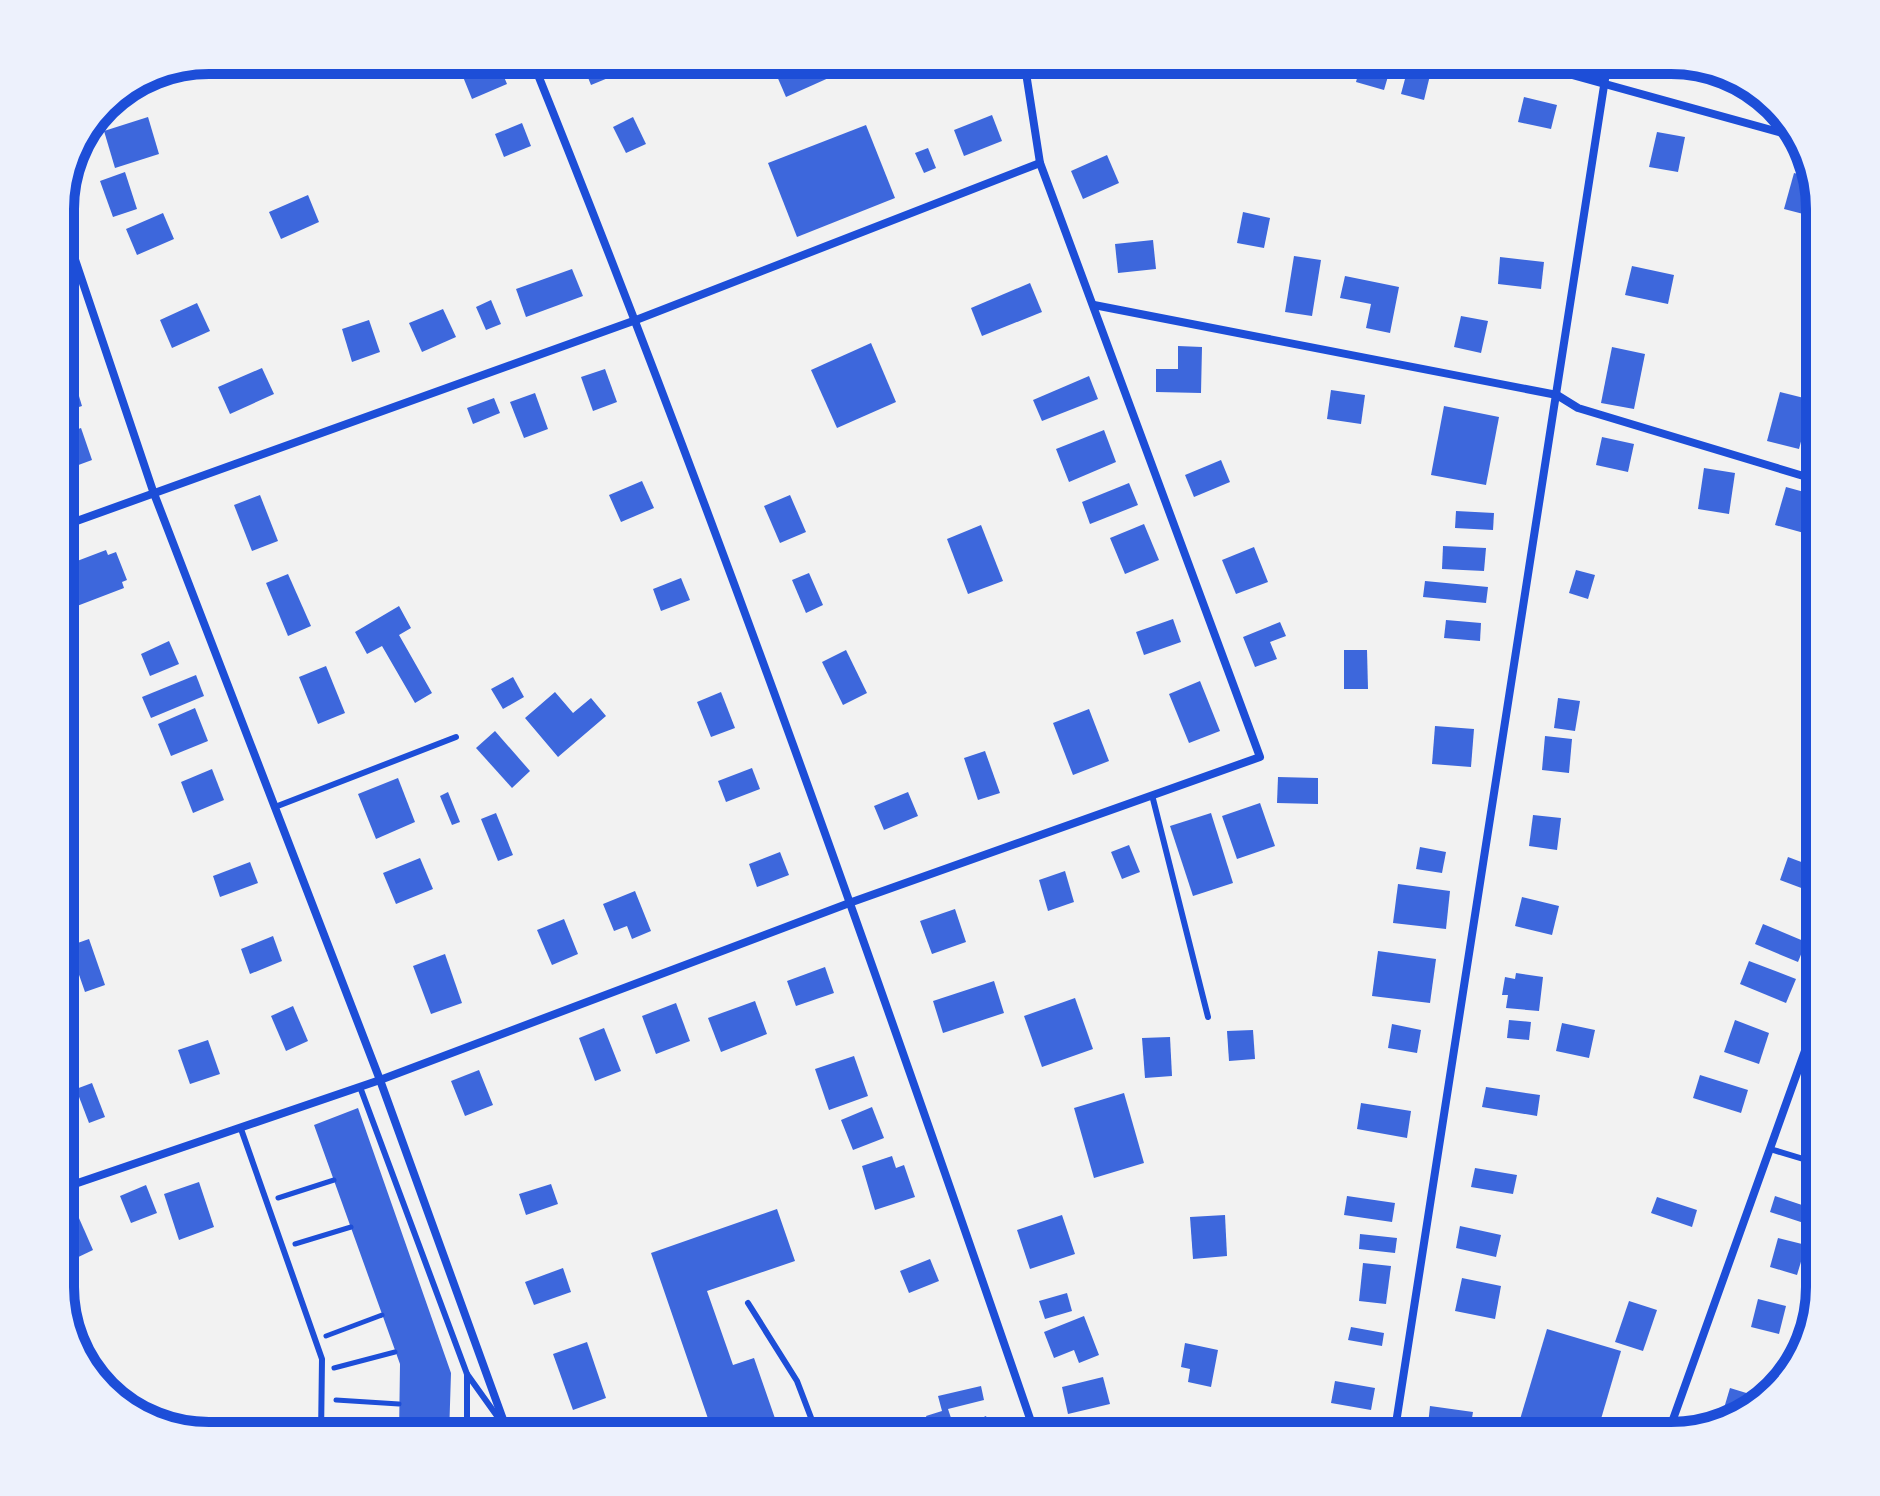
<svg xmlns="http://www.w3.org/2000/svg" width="1880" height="1496" font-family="'Golos Text',sans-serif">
  <rect width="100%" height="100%" fill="#f2f2f2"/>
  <g fill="#3d67dc">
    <polygon points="475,60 497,60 507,84 472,99 459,67"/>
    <polygon points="581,60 652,60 591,85"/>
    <polygon points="770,60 858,60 860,64 786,97"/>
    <polygon points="1079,60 1117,60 1115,69"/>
    <polygon points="1295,60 1319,60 1316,71 1294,66"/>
    <polygon points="1362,60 1391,66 1384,90 1356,82"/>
    <polygon points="1410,60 1433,63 1424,100 1401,94"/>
    <polygon points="1524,97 1557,105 1551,129 1518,122"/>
    <polygon points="992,115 1002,141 964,156 954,130"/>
    <polygon points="148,117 159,154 115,168 104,131"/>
    <polygon points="633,117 646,144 626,153 613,127"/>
    <polygon points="522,123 531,146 504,157 495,134"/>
    <polygon points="866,125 895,198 797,237 768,163"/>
    <polygon points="1657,132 1685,137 1678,172 1649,167"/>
    <polygon points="928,148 936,168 924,173 915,153"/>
    <polygon points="1107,155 1119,183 1083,199 1071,171"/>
    <polygon points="125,172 137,209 113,217 100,181"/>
    <polygon points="1794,173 1813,178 1817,195 1811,216 1784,209"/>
    <polygon points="308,195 319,222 281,239 269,212"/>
    <polygon points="1243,212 1270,218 1264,248 1237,243"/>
    <polygon points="163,213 174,239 137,255 126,229"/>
    <polygon points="1153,240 1156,269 1118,273 1115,244"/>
    <polygon points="1294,256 1321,260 1312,316 1285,312"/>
    <polygon points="1500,257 1544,262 1541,289 1498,284"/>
    <polygon points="1632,266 1674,275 1668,304 1625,295"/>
    <polygon points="572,269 583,296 526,317 516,289"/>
    <polygon points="1345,276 1399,287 1390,333 1366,328 1371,304 1340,298"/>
    <polygon points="1030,283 1042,312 982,336 971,308"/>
    <polygon points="491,300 501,324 486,330 476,307"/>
    <polygon points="197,303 210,331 172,348 160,320"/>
    <polygon points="443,309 456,337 422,352 409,323"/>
    <polygon points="1461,316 1488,321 1481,353 1454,347"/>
    <polygon points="369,320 380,352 352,362 342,329"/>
    <polygon points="871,343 896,402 837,428 811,370"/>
    <polygon points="1178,346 1202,347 1201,393 1156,392 1156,369 1178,369"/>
    <polygon points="1612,347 1645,354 1634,409 1601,403"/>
    <polygon points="262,368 274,394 230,414 218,387"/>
    <polygon points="605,369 617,402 593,411 581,377"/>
    <polygon points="72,373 82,406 60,413 60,377"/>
    <polygon points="1089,376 1098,399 1042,421 1033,400"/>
    <polygon points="1331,390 1365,395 1361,424 1327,419"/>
    <polygon points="1780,392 1812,400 1799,449 1767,441"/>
    <polygon points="535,393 548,429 524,438 510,402"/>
    <polygon points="494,398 500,413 473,424 467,408"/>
    <polygon points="1444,406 1499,417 1486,485 1431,475"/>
    <polygon points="81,428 92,460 73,467 62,435"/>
    <polygon points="1104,430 1116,462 1069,482 1056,449"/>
    <polygon points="1602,437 1634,444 1628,472 1596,465"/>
    <polygon points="1221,460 1230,482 1194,497 1185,475"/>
    <polygon points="1704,468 1735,473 1729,514 1698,509"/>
    <polygon points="69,481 76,496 60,502 60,485"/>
    <polygon points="642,481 654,508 621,522 609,495"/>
    <polygon points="1129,483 1138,505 1090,524 1082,502"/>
    <polygon points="1786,487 1815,495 1804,533 1775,525"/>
    <polygon points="260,495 278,541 252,551 234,505"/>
    <polygon points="790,495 806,532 780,543 764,506"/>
    <polygon points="1456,511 1494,513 1493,530 1455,528"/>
    <polygon points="1144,524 1159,560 1125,574 1110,538"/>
    <polygon points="981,525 1003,581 968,594 947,539"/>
    <polygon points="1443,546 1486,548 1484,571 1442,569"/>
    <polygon points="1254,547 1268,582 1236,594 1222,560"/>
    <polygon points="106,550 108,555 116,552 127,580 122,582 124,588 77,606 74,598 67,600 60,583 60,575 67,572 64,566"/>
    <polygon points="1576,570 1595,575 1588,599 1569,593"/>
    <polygon points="809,573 823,605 806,613 792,580"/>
    <polygon points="288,574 311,626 288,636 266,583"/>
    <polygon points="681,578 690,600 661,611 653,589"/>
    <polygon points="1425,581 1488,587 1486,603 1423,597"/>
    <polygon points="399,606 411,628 399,635 432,693 415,703 382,646 367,654 355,632"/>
    <polygon points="1173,619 1181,642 1144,655 1136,632"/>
    <polygon points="1446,620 1481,623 1480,641 1444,638"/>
    <polygon points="1280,622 1286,636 1270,642 1277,659 1255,667 1243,637"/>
    <polygon points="169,641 179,664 150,676 141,654"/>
    <polygon points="846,650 867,693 843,705 822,662"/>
    <polygon points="1344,650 1367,650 1368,689 1344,689"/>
    <polygon points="326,666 345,713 318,724 299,677"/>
    <polygon points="196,675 204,696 151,718 142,697"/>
    <polygon points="513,677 524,697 503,709 491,689"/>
    <polygon points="1200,681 1220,731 1189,743 1169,694"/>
    <polygon points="555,692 573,713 591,698 606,716 558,757 525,718"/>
    <polygon points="721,692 735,728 711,737 697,702"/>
    <polygon points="1558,698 1580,701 1575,731 1554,728"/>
    <polygon points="195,708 208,741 171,756 158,724"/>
    <polygon points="1089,709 1109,761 1073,775 1053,723"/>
    <polygon points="1435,726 1474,729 1471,767 1432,764"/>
    <polygon points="495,731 530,771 512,788 476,748"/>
    <polygon points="1545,736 1572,739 1569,773 1542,770"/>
    <polygon points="985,751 1000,793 978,800 964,758"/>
    <polygon points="752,768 760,789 726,802 718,781"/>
    <polygon points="212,769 224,800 193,813 181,782"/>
    <polygon points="1278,777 1318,778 1318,804 1277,803"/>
    <polygon points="398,778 415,822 376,839 358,794"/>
    <polygon points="448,792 460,822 452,825 440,796"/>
    <polygon points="908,792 918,816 884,830 874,806"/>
    <polygon points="1260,803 1275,846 1237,859 1222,816"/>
    <polygon points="496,813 513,855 498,861 481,819"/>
    <polygon points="1211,813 1233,883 1193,896 1170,826"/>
    <polygon points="1533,815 1561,818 1557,850 1529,846"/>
    <polygon points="1129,845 1140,872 1122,879 1111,852"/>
    <polygon points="1420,847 1446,852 1442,873 1416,869"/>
    <polygon points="780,852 789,875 757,887 749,864"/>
    <polygon points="1788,857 1820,869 1820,895 1780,880"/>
    <polygon points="420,858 433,889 396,904 383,873"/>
    <polygon points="250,862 258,883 220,897 213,876"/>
    <polygon points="1065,871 1074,902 1048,911 1039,880"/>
    <polygon points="1398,884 1450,891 1446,929 1393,923"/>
    <polygon points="635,891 651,931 632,939 627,926 614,931 603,904"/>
    <polygon points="1522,897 1559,906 1552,935 1515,926"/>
    <polygon points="955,909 966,942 932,954 920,921"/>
    <polygon points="564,919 578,954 552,965 537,930"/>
    <polygon points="1763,924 1806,942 1798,962 1755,944"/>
    <polygon points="273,936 282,961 250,974 241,949"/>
    <polygon points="89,939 105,985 85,992 69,946"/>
    <polygon points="1378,951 1436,959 1430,1003 1372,996"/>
    <polygon points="445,954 462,1003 431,1014 413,966"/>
    <polygon points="1749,961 1796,979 1786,1003 1740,984"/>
    <polygon points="825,967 834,993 796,1006 787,981"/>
    <polygon points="1516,973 1543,977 1539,1011 1506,1008 1508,995 1502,995 1505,977 1515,979"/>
    <polygon points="994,981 1004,1013 943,1033 933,1001"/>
    <polygon points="1075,998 1093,1049 1042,1067 1024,1016"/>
    <polygon points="755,1001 767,1034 721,1052 708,1018"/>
    <polygon points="676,1003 690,1041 656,1054 642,1016"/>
    <polygon points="293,1006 308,1041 286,1051 271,1016"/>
    <polygon points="1509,1020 1531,1022 1529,1040 1507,1038"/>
    <polygon points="1735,1020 1769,1033 1759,1064 1724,1052"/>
    <polygon points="1562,1023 1595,1030 1589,1058 1556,1051"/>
    <polygon points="1392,1024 1421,1030 1417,1053 1388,1048"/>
    <polygon points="604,1028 621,1071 595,1081 579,1038"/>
    <polygon points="1253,1030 1255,1059 1229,1061 1227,1031"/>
    <polygon points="1170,1037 1172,1076 1145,1078 1142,1038"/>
    <polygon points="208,1040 220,1074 190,1084 178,1050"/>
    <polygon points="854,1056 868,1096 829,1110 815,1069"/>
    <polygon points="479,1070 493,1105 465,1116 451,1081"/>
    <polygon points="1700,1075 1748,1090 1741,1113 1693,1098"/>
    <polygon points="92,1083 105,1117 89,1123 76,1089"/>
    <polygon points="1486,1087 1540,1095 1537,1116 1482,1107"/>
    <polygon points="1124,1093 1144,1163 1094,1178 1074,1108"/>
    <polygon points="1361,1103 1411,1111 1407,1138 1357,1129"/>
    <polygon points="872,1107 884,1138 853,1150 841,1120"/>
    <polygon points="358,1108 451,1373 449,1436 399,1436 400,1364 314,1125"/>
    <polygon points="892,1156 896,1168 904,1165 915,1197 875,1210 862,1166"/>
    <polygon points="1475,1168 1517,1175 1513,1194 1471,1187"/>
    <polygon points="199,1182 214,1227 179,1240 164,1194"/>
    <polygon points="551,1184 558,1204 526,1215 519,1194"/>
    <polygon points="146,1185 157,1213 131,1223 120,1196"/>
    <polygon points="1347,1196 1395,1203 1392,1222 1344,1215"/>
    <polygon points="1775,1196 1820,1211 1816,1227 1770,1212"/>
    <polygon points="1657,1197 1697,1210 1692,1227 1651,1213"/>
    <polygon points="75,1209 93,1250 70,1261 60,1254 60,1216"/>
    <polygon points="777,1209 795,1261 707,1291 733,1365 754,1358 778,1427 751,1436 714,1436 651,1253"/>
    <polygon points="1062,1215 1075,1254 1030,1269 1017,1230"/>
    <polygon points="1225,1215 1227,1256 1193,1259 1190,1217"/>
    <polygon points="1460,1226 1501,1235 1496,1257 1456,1248"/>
    <polygon points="1360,1234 1397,1238 1395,1253 1359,1249"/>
    <polygon points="1778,1238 1806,1245 1797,1275 1770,1267"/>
    <polygon points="930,1259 939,1281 909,1293 900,1271"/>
    <polygon points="1363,1263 1391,1266 1386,1304 1359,1301"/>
    <polygon points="563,1268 571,1292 534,1305 525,1282"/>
    <polygon points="1462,1278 1501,1286 1495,1319 1455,1311"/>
    <polygon points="1067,1293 1072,1311 1045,1319 1039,1301"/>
    <polygon points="1758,1299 1786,1306 1779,1334 1751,1327"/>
    <polygon points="1629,1301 1657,1310 1643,1351 1615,1342"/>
    <polygon points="1084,1316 1099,1355 1079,1363 1074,1350 1054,1358 1044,1332"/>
    <polygon points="1351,1327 1384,1333 1382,1346 1348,1340"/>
    <polygon points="1547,1329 1621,1351 1596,1436 1553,1436 1518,1426"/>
    <polygon points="587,1342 606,1398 573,1410 553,1354"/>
    <polygon points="1185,1343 1218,1350 1211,1387 1188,1382 1190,1369 1181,1367"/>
    <polygon points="1103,1377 1110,1404 1068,1414 1062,1387"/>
    <polygon points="1335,1381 1375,1388 1371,1410 1331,1403"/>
    <polygon points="981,1386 984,1400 948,1409 955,1430 986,1416 994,1436 948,1436 947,1433 933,1436 926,1416 942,1411 938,1396"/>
    <polygon points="1730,1388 1766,1399 1737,1421 1719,1425"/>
    <polygon points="1430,1406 1473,1412 1470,1430 1428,1425"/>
    <polygon points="806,1421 810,1436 760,1436 760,1435"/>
    <polygon points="877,1421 883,1436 856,1436 854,1430"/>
  </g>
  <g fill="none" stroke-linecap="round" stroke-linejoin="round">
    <g stroke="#1d4ed8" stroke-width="5">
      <polyline points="278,1198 334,1180"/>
      <polyline points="295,1244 351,1227"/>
      <polyline points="326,1336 382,1315"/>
      <polyline points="334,1368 395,1352"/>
      <polyline points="336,1400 399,1404"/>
    </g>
    <g stroke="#1d4ed8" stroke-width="6">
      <polyline points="1152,795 1208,1017"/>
      <polyline points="275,807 456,737"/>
      <polyline points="360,1087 467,1374 467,1436"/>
      <polyline points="241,1129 322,1359 321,1436"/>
      <polyline points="1770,1149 1820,1164"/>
      <polyline points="748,1303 797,1381 818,1436"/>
      <polyline points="467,1374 502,1423"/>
    </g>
    <g stroke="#1d4ed8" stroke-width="8">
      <path d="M532,60C715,513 877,974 1036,1436"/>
      <polyline points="1518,60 1800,138"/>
      <polyline points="60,215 153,491 380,1080 509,1436"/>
      <polyline points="1094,305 1557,395 1578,408 1820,481"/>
      <polyline points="60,527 636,320 1040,163"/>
      <polyline points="60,1189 380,1080 852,902 1260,757 1040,163 1024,60"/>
      <polyline points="1394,1436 1608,60"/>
      <polyline points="1667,1436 1820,1009"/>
    </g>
  </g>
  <path d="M0 0H1880V1496H0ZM209 74H1671A135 135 0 0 1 1806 209V1287A135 135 0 0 1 1671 1422H209A135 135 0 0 1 74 1287V209A135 135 0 0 1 209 74Z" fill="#edf1fc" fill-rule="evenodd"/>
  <path fill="none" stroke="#1d4ed8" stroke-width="10" d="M209 74H1671A135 135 0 0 1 1806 209V1287A135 135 0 0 1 1671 1422H209A135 135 0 0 1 74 1287V209A135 135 0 0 1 209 74Z"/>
</svg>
